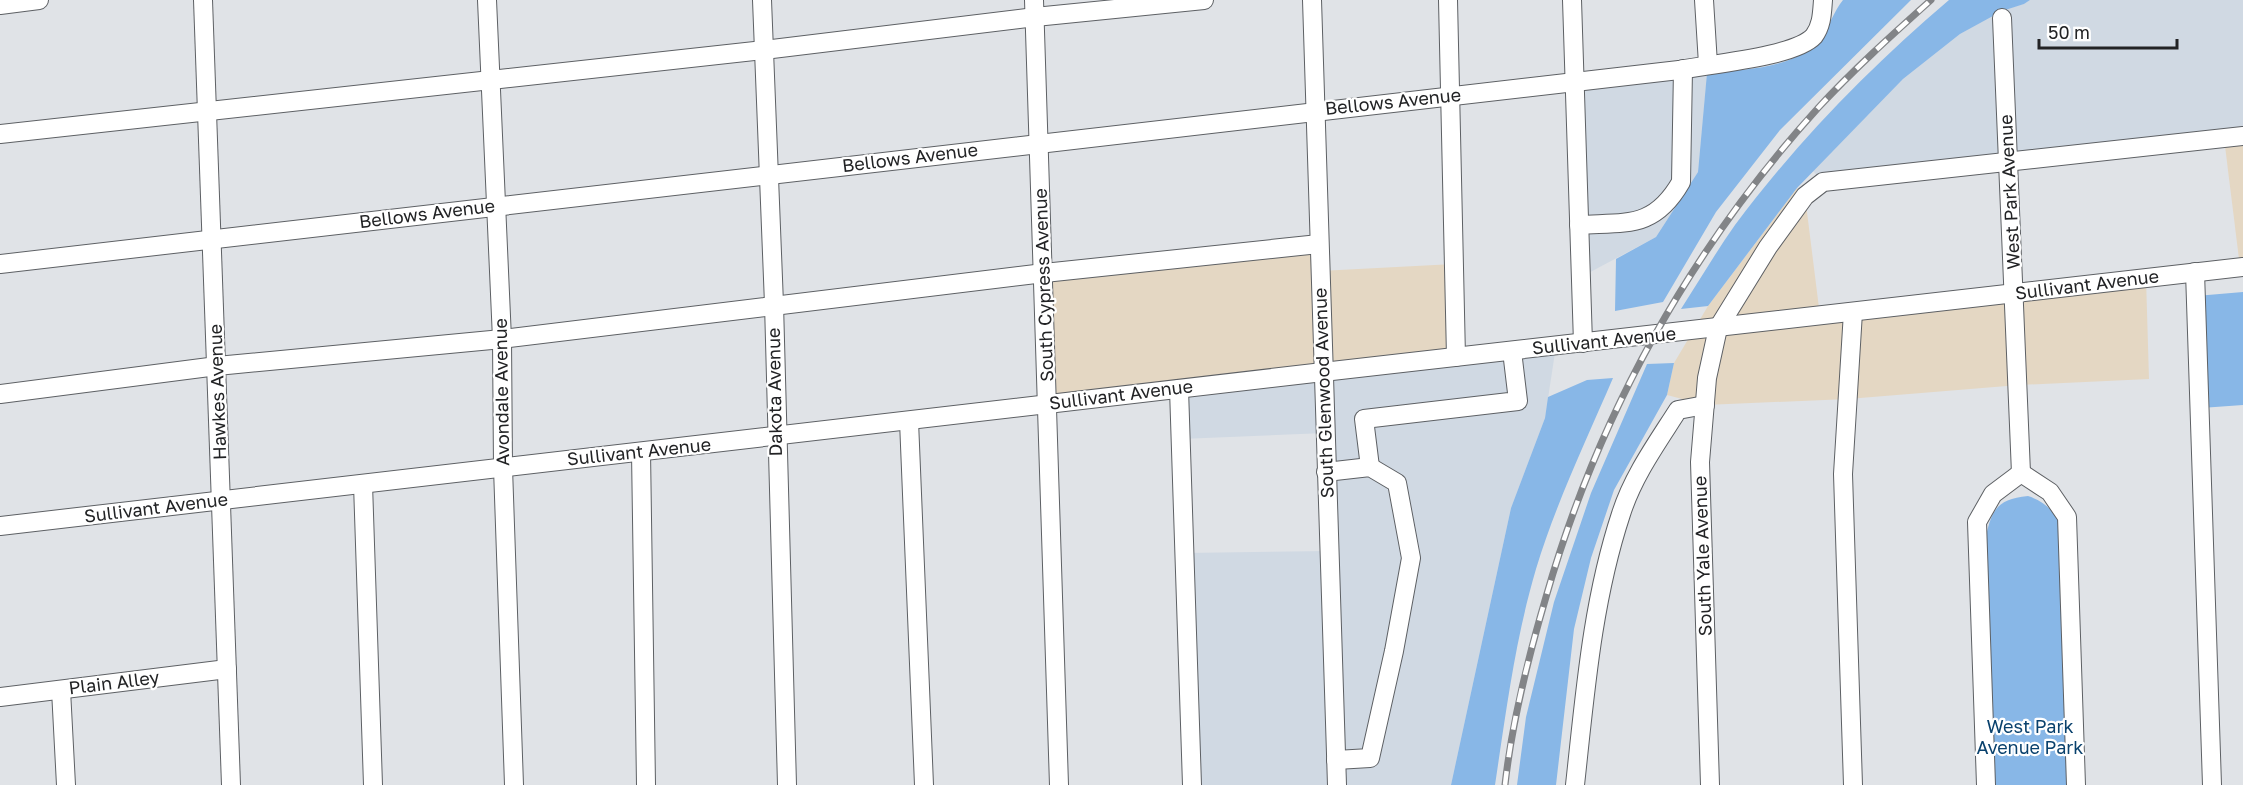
<svg xmlns="http://www.w3.org/2000/svg" width="2243" height="785" font-family="'Golos Text',sans-serif">
  <rect width="100%" height="100%" fill="#e0e3e7"/>
  <g fill="#e4d7c3">
    <polygon points="2243,136 2243,267 2240,267 2224,138"/>
    <polygon points="1797,188 1805,196 1820,316 2146,278 2149,379 2019,385 1848,399 1705,405 1667,395 1674,363 1708,306"/>
    <polygon points="1319,244 1320,271 1454,264 1456,357 1047,404 1044,273"/>
  </g>
  <g fill="#d0d9e3">
    <polygon points="2030,0 2243,0 2243,136 1823,182 1813,171 1903,79 1960,34 2002,10 2024,4"/>
    <polygon points="1708,64 1698,172 1656,237 1581,277 1575,81"/>
    <polygon points="1556,346 1545,418 1511,508 1451,785 1192,785 1184,553 1328,551 1325,433 1181,439 1179,389"/>
  </g>
  <g fill="#88b7e7">
    <path d="M1843,0H1911L1780,130L1716,212L1663,302L1615,311L1616,259L1656,237L1698,172L1707,73C1746,69 1795,70 1821,37C1830,25 1834,11 1843,0Z"/>
    <path d="M1949,0H2030L2024,4L2002,11L1960,34L1903,79L1797,188L1708,306L1681,309C1699,281 1716,252 1735,225C1797,142 1870,67 1949,0Z"/>
    <polygon points="2243,292 2243,405 2201,408 2196,296"/>
    <polygon points="1674,363 1667,395 1614,490 1591,558 1574,629 1556,785 1517,785 1526,717 1554,602 1591,493 1647,364"/>
    <path d="M1613,378C1586,441 1556,503 1536,569C1515,640 1506,712 1495,785H1451L1511,508L1545,418L1548,397L1587,380Z"/>
    <path d="M2028,496C2043,501 2051,508 2059,521L2069,785H1994L1986,536C1992,508 1999,499 2028,496Z"/>
  </g>
  <g fill="none" stroke-linecap="round" stroke-linejoin="round">
    <g stroke="#5d6064" stroke-width="20">
      <g id="minor">
        <polyline points="203,0 231,785"/>
        <polyline points="487,0 502,339 503,468 514,785"/>
        <polyline points="762,0 774,304 787,785"/>
        <polyline points="1034,0 1059,785"/>
        <polyline points="1312,0 1337,785"/>
        <polyline points="1448,0 1456,357"/>
        <polyline points="1572,0 1583,343"/>
        <polyline points="1704,0 1708,64"/>
        <polyline points="0,5 39,0"/>
        <polyline points="2002,18 2021,473"/>
        <polyline points="0,134 764,50 1035,17 1204,0"/>
        <path d="M1579,225C1627,222 1654,229 1681,182L1683,69"/>
        <path d="M0,264L1679,70C1709,64 1795,57 1814,36C1822,25 1822,13 1823,0"/>
        <polyline points="2195,272 2212,785"/>
        <polyline points="1853,312 1843,474 1853,785"/>
        <polyline points="1179,389 1192,785"/>
        <polyline points="0,394 217,366 502,339 1044,273 1319,244"/>
        <polyline points="909,421 924,785"/>
        <polyline points="641,452 646,785"/>
        <polyline points="1370,467 1364,419 1518,401 1512,351"/>
        <polyline points="1326,472 1370,467 1397,483 1411,558 1394,651 1370,758 1336,760"/>
        <polyline points="2021,473 2050,492 2067,517 2076,785"/>
        <polyline points="363,484 373,785"/>
        <polyline points="0,526 1323,372 2243,267"/>
        <polyline points="61,690 66,785"/>
        <polyline points="0,697 227,669"/>
        <path d="M1575,785C1585,694 1592,602 1621,514C1633,476 1657,443 1678,410L1705,405"/>
        <polyline points="1710,785 1700,462 1707,378 1718,328 1768,247 1805,196 1823,182 2243,136"/>
        <polyline points="1986,785 1977,522 1993,494 2021,473"/>
      </g>
    </g>
    <use href="#minor" stroke="#fff" stroke-width="18"/>
    <g stroke="#828487" stroke-width="7">
      <path id="rail" d="M1505,785C1512,721 1528,658 1546,597C1598,415 1691,248 1818,108C1853,70 1892,35 1931,0"/>
    </g>
    <use href="#rail" stroke="#fff" stroke-width="4.5" stroke-dasharray="14" stroke-linecap="butt"/>
  </g>
  <g text-anchor="middle" stroke-width="4.5" stroke-linejoin="round" paint-order="stroke">
    <g font-size="18" fill="#222325" stroke="#fff">
      <text transform="translate(1393 102) rotate(-6)" y="6">Bellows Avenue</text>
      <text transform="translate(910 158) rotate(-7)" y="6">Bellows Avenue</text>
      <text transform="translate(2010 192) rotate(-93)" y="6">West Park Avenue</text>
      <text transform="translate(427 214) rotate(-7)" y="6">Bellows Avenue</text>
      <text transform="translate(1044 285) rotate(-92)" y="6">South Cypress Avenue</text>
      <text transform="translate(2087 285) rotate(-7)" y="6">Sullivant Avenue</text>
      <text transform="translate(1604 341) rotate(-6)" y="6">Sullivant Avenue</text>
      <text transform="translate(218 392) rotate(-92)" y="6">Hawkes Avenue</text>
      <text transform="translate(502 392) rotate(-91)" y="6">Avondale Avenue</text>
      <text transform="translate(775 392) rotate(-91)" y="6">Dakota Avenue</text>
      <text transform="translate(1324 393) rotate(-92)" y="6">South Glenwood Avenue</text>
      <text transform="translate(1121 395) rotate(-7)" y="6">Sullivant Avenue</text>
      <text transform="translate(639 452) rotate(-6)" y="6">Sullivant Avenue</text>
      <text transform="translate(156 508) rotate(-7)" y="6">Sullivant Avenue</text>
      <text transform="translate(1703 556) rotate(-92)" y="6">South Yale Avenue</text>
      <text transform="translate(114 683) rotate(-7)" y="6">Plain Alley</text>
    </g>
    <g font-size="18" fill="#09416d" stroke="#fff">
      <text x="2030" y="733">West Park<tspan x="2030" dy="21">Avenue Park</tspan></text>
    </g>
  </g>
  <path d="M2039 39v9h138v-9" fill="none" stroke="#222325" stroke-width="3"/>
  <text x="2048" y="39" font-size="18" fill="#222325" stroke="#ffffff" stroke-width="4.5" paint-order="stroke">50 m</text>
</svg>
